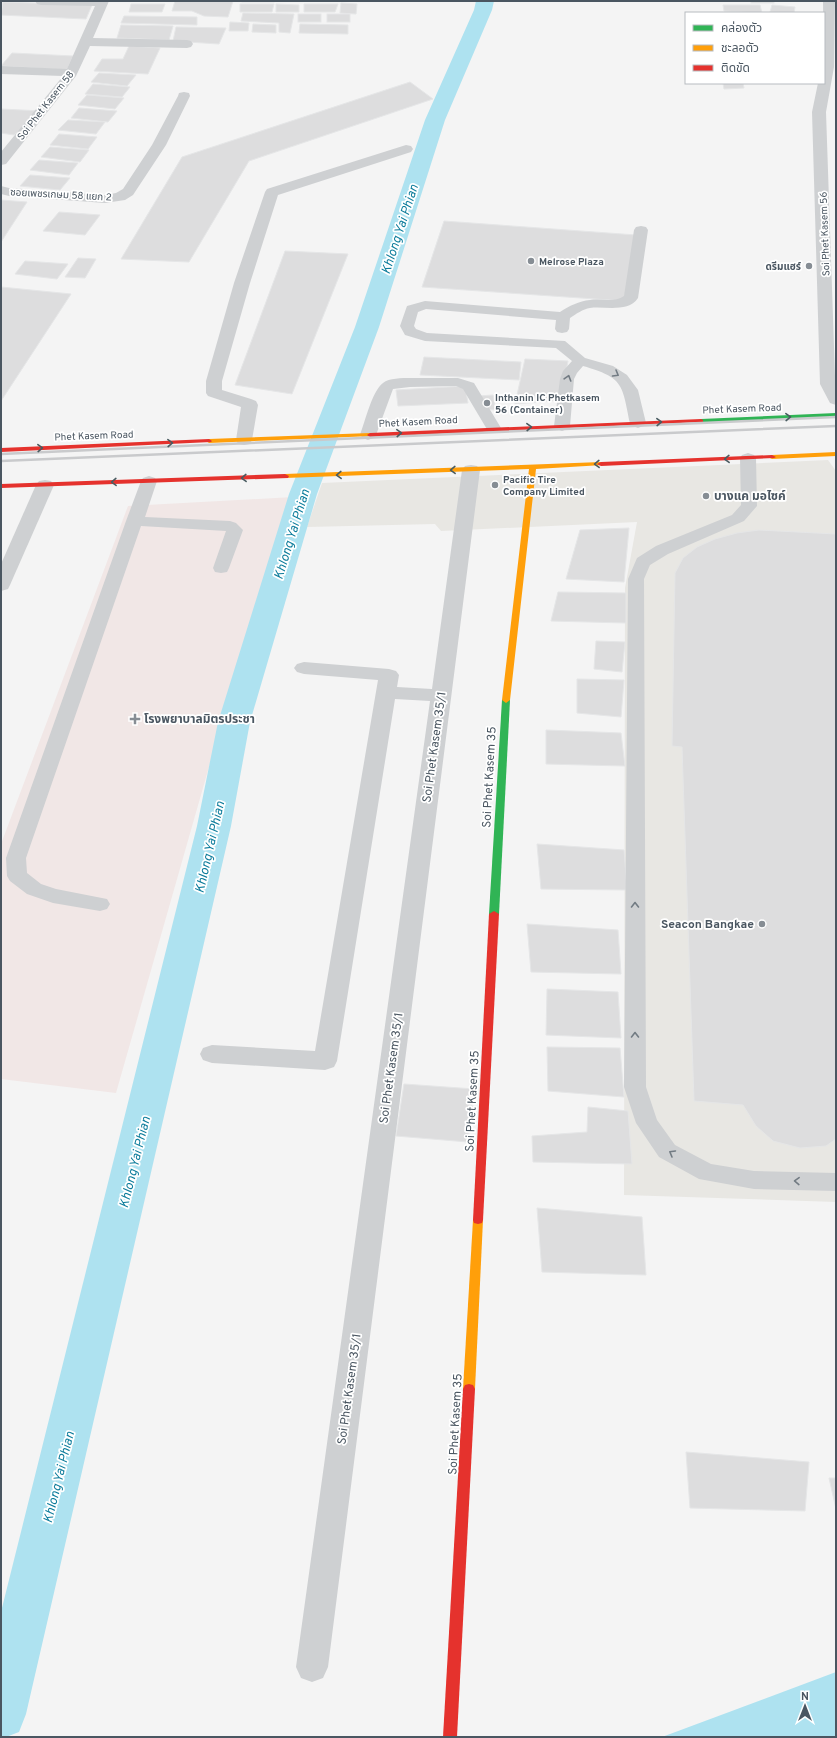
<svg xmlns="http://www.w3.org/2000/svg" width="837" height="1738" font-family="Overpass,'Noto Sans Thai',sans-serif">
  <rect width="100%" height="100%" fill="#f4f4f4"/>
  <polygon fill="#e8e7e3" points="828,460 836,471 836,1202 624,1195 625,588 637,522 441,531 435,524 307,527 322,483"/>
  <polygon fill="#f1e7e6" points="293,497 258,595 116,1093 1,1079 1,844 128,506"/>
  <polygon fill="#aee2f0" points="836,1672 836,1737 662,1737"/>
  <g fill="none" stroke-linecap="round" stroke-linejoin="round">
    <polygon fill="#aee2f0" fill-rule="evenodd" points="476,1 494,1 492,10 445,120 379,327 317,494 250,722 231,826 26,1714 19,1732 6,1737 1,1737 1,1612 197,826 218,722 289,494 355,327 425,120 474,10"/>
  </g>
  <g fill="#ddddde" stroke="#e5e6e7">
    <polygon points="175,1 233,1 228,17 204,16 192,11 172,11"/>
    <rect x="242" y="1" width="32" height="1"/>
    <rect x="751" y="1" width="23" height="2"/>
    <polygon points="3,2 92,5 86,19 1,15"/>
    <polygon points="341,3 357,4 356,14 340,13"/>
    <polygon points="131,4 165,4 162,12 129,12"/>
    <polygon points="240,4 274,4 272,12 240,12"/>
    <polygon points="276,4 299,5 299,12 276,12"/>
    <polygon points="304,4 338,4 335,12 304,12"/>
    <polygon points="723,5 760,5 762,13 724,11"/>
    <polygon points="772,5 795,7 794,13 770,12"/>
    <polygon points="243,13 294,14 290,33 279,32 279,23 241,21"/>
    <rect x="298" y="14" width="23" height="8"/>
    <rect x="327" y="14" width="23" height="8"/>
    <polygon points="124,16 197,17 197,25 121,23"/>
    <polygon points="230,22 249,23 248,31 229,31"/>
    <polygon points="253,24 276,25 276,33 252,32"/>
    <polygon points="300,24 348,25 348,34 299,33"/>
    <polygon points="121,25 173,26 169,40 117,38"/>
    <polygon points="176,27 226,28 219,44 173,41"/>
    <polygon points="129,46 160,48 148,74 94,71 102,59 123,59"/>
    <polygon points="12,53 73,56 67,70 1,66"/>
    <polygon points="99,73 136,75 127,86 91,82"/>
    <polygon points="410,82 433,99 249,161 189,262 121,259 182,157"/>
    <polygon points="723,83 743,83 744,88 724,89"/>
    <polygon points="93,84 130,87 122,97 85,94"/>
    <polygon points="87,95 124,98 115,109 78,105"/>
    <polygon points="79,108 117,111 108,122 71,118"/>
    <polygon points="1,109 42,111 14,135 1,133"/>
    <polygon points="68,120 105,122 96,134 58,130"/>
    <polygon points="59,134 97,137 88,149 50,145"/>
    <polygon points="50,147 89,150 80,162 41,157"/>
    <polygon points="39,160 78,163 69,175 30,170"/>
    <polygon points="30,175 70,178 60,190 20,186"/>
    <polygon points="1,200 27,202 1,242"/>
    <polygon points="59,212 100,215 85,235 43,231"/>
    <polygon points="444,221 636,235 624,301 422,287"/>
    <polygon points="285,251 348,254 292,394 235,385"/>
    <polygon points="78,258 96,259 85,278 65,277"/>
    <polygon points="25,261 68,264 57,279 15,274"/>
    <polygon points="1,287 71,294 1,401"/>
    <polygon points="424,357 521,362 519,380 420,375"/>
    <polygon points="525,359 568,361 561,400 515,404"/>
    <polygon points="465,386 468,403 398,406 396,390"/>
    <polygon points="493,395 496,410 482,409 478,396"/>
    <polygon points="629,528 624,582 566,579 580,530"/>
    <polygon points="759,530 836,534 836,1139 826,1146 800,1148 773,1141 756,1126 743,1105 694,1101 682,747 672,746 675,573 683,558 697,547 715,539 737,533"/>
    <polygon points="558,592 626,593 626,623 551,621"/>
    <polygon points="596,641 625,642 622,672 594,669"/>
    <polygon points="577,679 624,680 621,717 577,713"/>
    <polygon points="546,730 621,733 625,766 546,764"/>
    <polygon points="537,844 624,850 627,890 541,889"/>
    <polygon points="527,924 618,930 621,974 531,972"/>
    <polygon points="547,989 618,992 621,1038 546,1035"/>
    <polygon points="547,1047 620,1048 624,1097 548,1091"/>
    <polygon points="404,1084 474,1089 468,1142 396,1136"/>
    <polygon points="588,1107 628,1111 632,1164 533,1162 532,1136 587,1132"/>
    <polygon points="537,1208 642,1217 646,1275 542,1272"/>
    <polygon points="686,1452 809,1462 805,1511 690,1508"/>
    <polygon points="829,1478 836,1478 836,1509"/>
  </g>
  <g fill="none" stroke-linecap="round" stroke-linejoin="round">
    <g fill="#ced0d2" fill-rule="evenodd">
      <path d="M641,226L646,227L648,230L638,298C628,313 605,306 590,308C583,309 576,314 570,318L569,329L567,332L562,333L557,332L555,329L556,320L426,309L418,312L414,326L416,329L427,333L565,341L585,358L613,366L627,375L638,390L646,423L643,426L638,428L633,426L630,423C622,384 624,378 583,366L577,373L574,379L570,426L567,429L562,431L557,429L554,426L560,379L563,371L572,361L556,348L425,341L405,335L400,326L407,306L425,301L560,312C569,306 579,301 590,300C601,298 614,303 624,296L634,230L636,227Z"/>
      <path d="M410,378H458L474,383L501,428L498,431L493,433L488,431L463,389L456,386L410,387L393,389L376,435L373,438L368,440L363,438L360,435C365,422 372,391 383,383C389,378 402,378 410,378Z"/>
      <polygon points="748,453 754,455 756,458 757,506 744,521 668,554 650,565 644,579 646,1087 657,1120 675,1145 711,1164 754,1171 836,1173 836,1191 754,1189 699,1179 659,1157 636,1123 624,1087 628,579 637,558 656,546 732,515 741,505 740,458 742,455"/>
      <polygon points="149,476 155,478 157,481 145,517 230,521 236,523 243,530 229,568 227,572 221,573 215,572 213,568 226,531 141,526 26,858 27,873 41,884 56,889 107,899 110,904 107,909 100,911 53,903 27,894 10,881 7,876 6,858 126,521 141,481 143,478"/>
    </g>
    <g fill="#ced0d2" fill-rule="evenodd">
      <polygon points="35,1 109,1 93,38 187,40 191,41 193,44 191,47 187,48 90,46 76,76 6,164 1,165 1,152 63,76 1,74 1,66 67,69 95,6 41,5 37,4"/>
      <polygon points="823,1 835,1 834,67 826,112 836,405 830,403 820,384 812,112 818,83 824,83"/>
      <polygon points="184,92 189,93 190,96 166,145 133,195 125,200 105,203 9,196 1,194 1,186 9,188 105,195 116,193 123,189 152,145 178,96 179,93"/>
      <polygon points="406,145 411,146 413,149 411,152 278,195 250,283 222,381 222,390 251,399 256,401 258,405 252,440 250,444 244,445 238,444 236,440 241,407 208,396 206,393 206,381 234,283 265,192 267,189"/>
      <polygon points="471,465 477,466 480,470 328,1667 323,1678 312,1682 301,1678 296,1667 430,701 395,699 337,1061 334,1067 325,1070 212,1063 203,1060 200,1054 203,1048 212,1045 315,1051 378,680 304,674 297,672 294,668 297,664 304,662 389,669 396,671 399,675 397,687 432,689 462,470 465,466"/>
      <polygon points="45,480 51,481 54,485 10,585 8,589 1,591 1,564 36,485 39,481"/>
    </g>
    <g fill="#30b455" fill-rule="evenodd">
      <polygon points="836,413 836,417 701,423 698,421 701,419"/>
      <polygon points="506,697 510,700 499,914 494,917 489,914 502,700"/>
    </g>
    <g fill="#ff9f0a" fill-rule="evenodd">
      <polygon points="370,433 373,435 372,436 209,443 206,441 209,439"/>
      <polygon points="836,452 836,456 772,459 768,457 772,455"/>
      <polygon points="601,462 605,464 603,465 536,469 510,700 506,703 502,700 529,469 285,478 281,476 285,474"/>
      <polygon points="478,1216 482,1217 483,1220 475,1389 473,1393 469,1394 465,1393 463,1389 473,1220 474,1217"/>
    </g>
    <g fill="#e5322d" fill-rule="evenodd">
      <polygon points="701,419 703,420 703,422 370,437 367,435 370,433"/>
      <polygon points="209,439 212,441 211,442 1,452 1,448"/>
      <polygon points="772,455 776,457 774,458 601,466 597,464 601,462"/>
      <polygon points="285,474 289,476 288,478 1,488 1,484"/>
      <polygon points="494,911 499,914 483,1220 482,1223 478,1224 474,1223 473,1220 489,914"/>
      <polygon points="469,1384 473,1385 475,1389 457,1737 443,1737 463,1389 465,1385"/>
    </g>
    <g stroke="#c9cacc" stroke-width="2.5">
      <polyline points="1,454 836,417"/>
      <polyline points="1,461 836,426"/>
    </g>
  </g>
  <defs><path id="oneway-chevron" d="M-2-3.5L2.5 0L-2 3.5" fill="none" stroke-width="1.6" stroke-linecap="round" stroke-linejoin="round"/></defs>
  <g stroke="#727b83">
    <use href="#oneway-chevron" transform="translate(616 374) rotate(30)"/>
    <use href="#oneway-chevron" transform="translate(568 378) rotate(-73)"/>
    <use href="#oneway-chevron" transform="translate(635 905) rotate(-90)"/>
    <use href="#oneway-chevron" transform="translate(635 1035) rotate(-90)"/>
    <use href="#oneway-chevron" transform="translate(672 1153) rotate(-150)"/>
    <use href="#oneway-chevron" transform="translate(797 1181) rotate(-178)"/>
  </g>
  <g stroke="#495b60">
    <use href="#oneway-chevron" transform="translate(788 417) rotate(-2)"/>
    <use href="#oneway-chevron" transform="translate(659 422) rotate(-2)"/>
    <use href="#oneway-chevron" transform="translate(529 427) rotate(-2)"/>
    <use href="#oneway-chevron" transform="translate(399 433) rotate(-3)"/>
    <use href="#oneway-chevron" transform="translate(170 443) rotate(-2)"/>
    <use href="#oneway-chevron" transform="translate(40 448) rotate(-2)"/>
    <use href="#oneway-chevron" transform="translate(727 459) rotate(178)"/>
    <use href="#oneway-chevron" transform="translate(597 464) rotate(178)"/>
    <use href="#oneway-chevron" transform="translate(453 470) rotate(178)"/>
    <use href="#oneway-chevron" transform="translate(339 475) rotate(178)"/>
    <use href="#oneway-chevron" transform="translate(244 478) rotate(178)"/>
    <use href="#oneway-chevron" transform="translate(114 482) rotate(178)"/>
  </g>
  <g fill="#868d94" stroke="#fff" stroke-width="1.5">
    <circle cx="531" cy="261" r="4"/>
    <circle cx="809" cy="266" r="4"/>
    <circle cx="487" cy="403" r="4"/>
    <circle cx="495" cy="485" r="4"/>
    <circle cx="706" cy="496" r="4"/>
    <path d="M133 713h4v4h4v4h-4v4h-4v-4h-4v-4h4z"/>
    <circle cx="762" cy="924" r="4"/>
  </g>
  <g text-anchor="middle" stroke-width="3.5" stroke-linejoin="round" paint-order="stroke">
    <g font-size="10" fill="#4a5661" stroke="#fff">
      <text transform="translate(45 105) rotate(-52)" y="4">Soi Phet Kasem 58</text>
      <text transform="translate(61 194) rotate(3)" y="4">ซอยเพชรเกษม 58 แยก 2</text>
      <text transform="translate(824 234) rotate(-92)" y="4">Soi Phet Kasem 56</text>
      <text transform="translate(742 408) rotate(-2)" y="4">Phet Kasem Road</text>
      <text transform="translate(418 421) rotate(-3)" y="4">Phet Kasem Road</text>
      <text transform="translate(94 435) rotate(-2)" y="4">Phet Kasem Road</text>
    </g>
    <g font-size="10" font-weight="bold" fill="#4a5661" stroke="#fff" text-anchor="start">
      <text x="539" y="265">Melrose Plaza</text>
      <text x="801" y="270" text-anchor="end">ดรีมแฮร์</text>
      <text x="495" y="401">Inthanin IC Phetkasem<tspan x="495" dy="12">56 (Container)</tspan></text>
      <text x="503" y="483">Pacific Tire<tspan x="503" dy="12">Company Limited</tspan></text>
    </g>
    <g font-size="12" font-weight="bold" fill="#4a5661" stroke="#fff" text-anchor="start">
      <text x="714" y="500">บางแค มอไซค์</text>
      <text x="144" y="723">โรงพยาบาลมิตรประชา</text>
      <text x="754" y="928" text-anchor="end">Seacon Bangkae</text>
    </g>
    <g font-size="12" fill="#4a5661" stroke="#fff">
      <text transform="translate(434 747) rotate(-82)" y="4">Soi Phet Kasem 35/1</text>
      <text transform="translate(489 777) rotate(-87)" y="4">Soi Phet Kasem 35</text>
      <text transform="translate(391 1068) rotate(-82)" y="4">Soi Phet Kasem 35/1</text>
      <text transform="translate(472 1101) rotate(-87)" y="4">Soi Phet Kasem 35</text>
      <text transform="translate(349 1389) rotate(-82)" y="4">Soi Phet Kasem 35/1</text>
      <text transform="translate(455 1424) rotate(-87)" y="4">Soi Phet Kasem 35</text>
    </g>
    <g font-size="13" font-style="italic" fill="#0c7c9b" stroke="#fff">
      <text transform="translate(399 229) rotate(-72)" y="5">Khlong Yai Phian</text>
      <text transform="translate(291 534) rotate(-73)" y="5">Khlong Yai Phian</text>
      <text transform="translate(209 847) rotate(-77)" y="5">Khlong Yai Phian</text>
      <text transform="translate(134 1162) rotate(-76)" y="5">Khlong Yai Phian</text>
      <text transform="translate(58 1477) rotate(-76)" y="5">Khlong Yai Phian</text>
    </g>
  </g>
  <rect width="837" height="1738" fill="none" stroke="#4a5661" stroke-width="4"/>
  <rect x="685" y="12" width="140" height="72" fill="#ffffff" stroke="#b7bbc0"/>
  <rect x="693" y="25" width="20" height="6" fill="#30b455" stroke="#b7bbc0"/>
  <text x="721" y="32" font-size="12" fill="#4a5661">คล่องตัว</text>
  <rect x="693" y="45" width="20" height="6" fill="#ff9f0a" stroke="#b7bbc0"/>
  <text x="721" y="52" font-size="12" fill="#4a5661">ชะลอตัว</text>
  <rect x="693" y="65" width="20" height="6" fill="#e5322d" stroke="#b7bbc0"/>
  <text x="721" y="72" font-size="12" fill="#4a5661">ติดขัด</text>
  <g transform="translate(805 1706)" stroke="#ffffff" stroke-width="3" paint-order="stroke">
  <path d="M0-3L7 15L0 10L-7 15Z" fill="#4a5661"/>
  <text y="-6" font-size="11" font-weight="bold" text-anchor="middle" fill="#4a5661">N</text>
  </g>
</svg>
